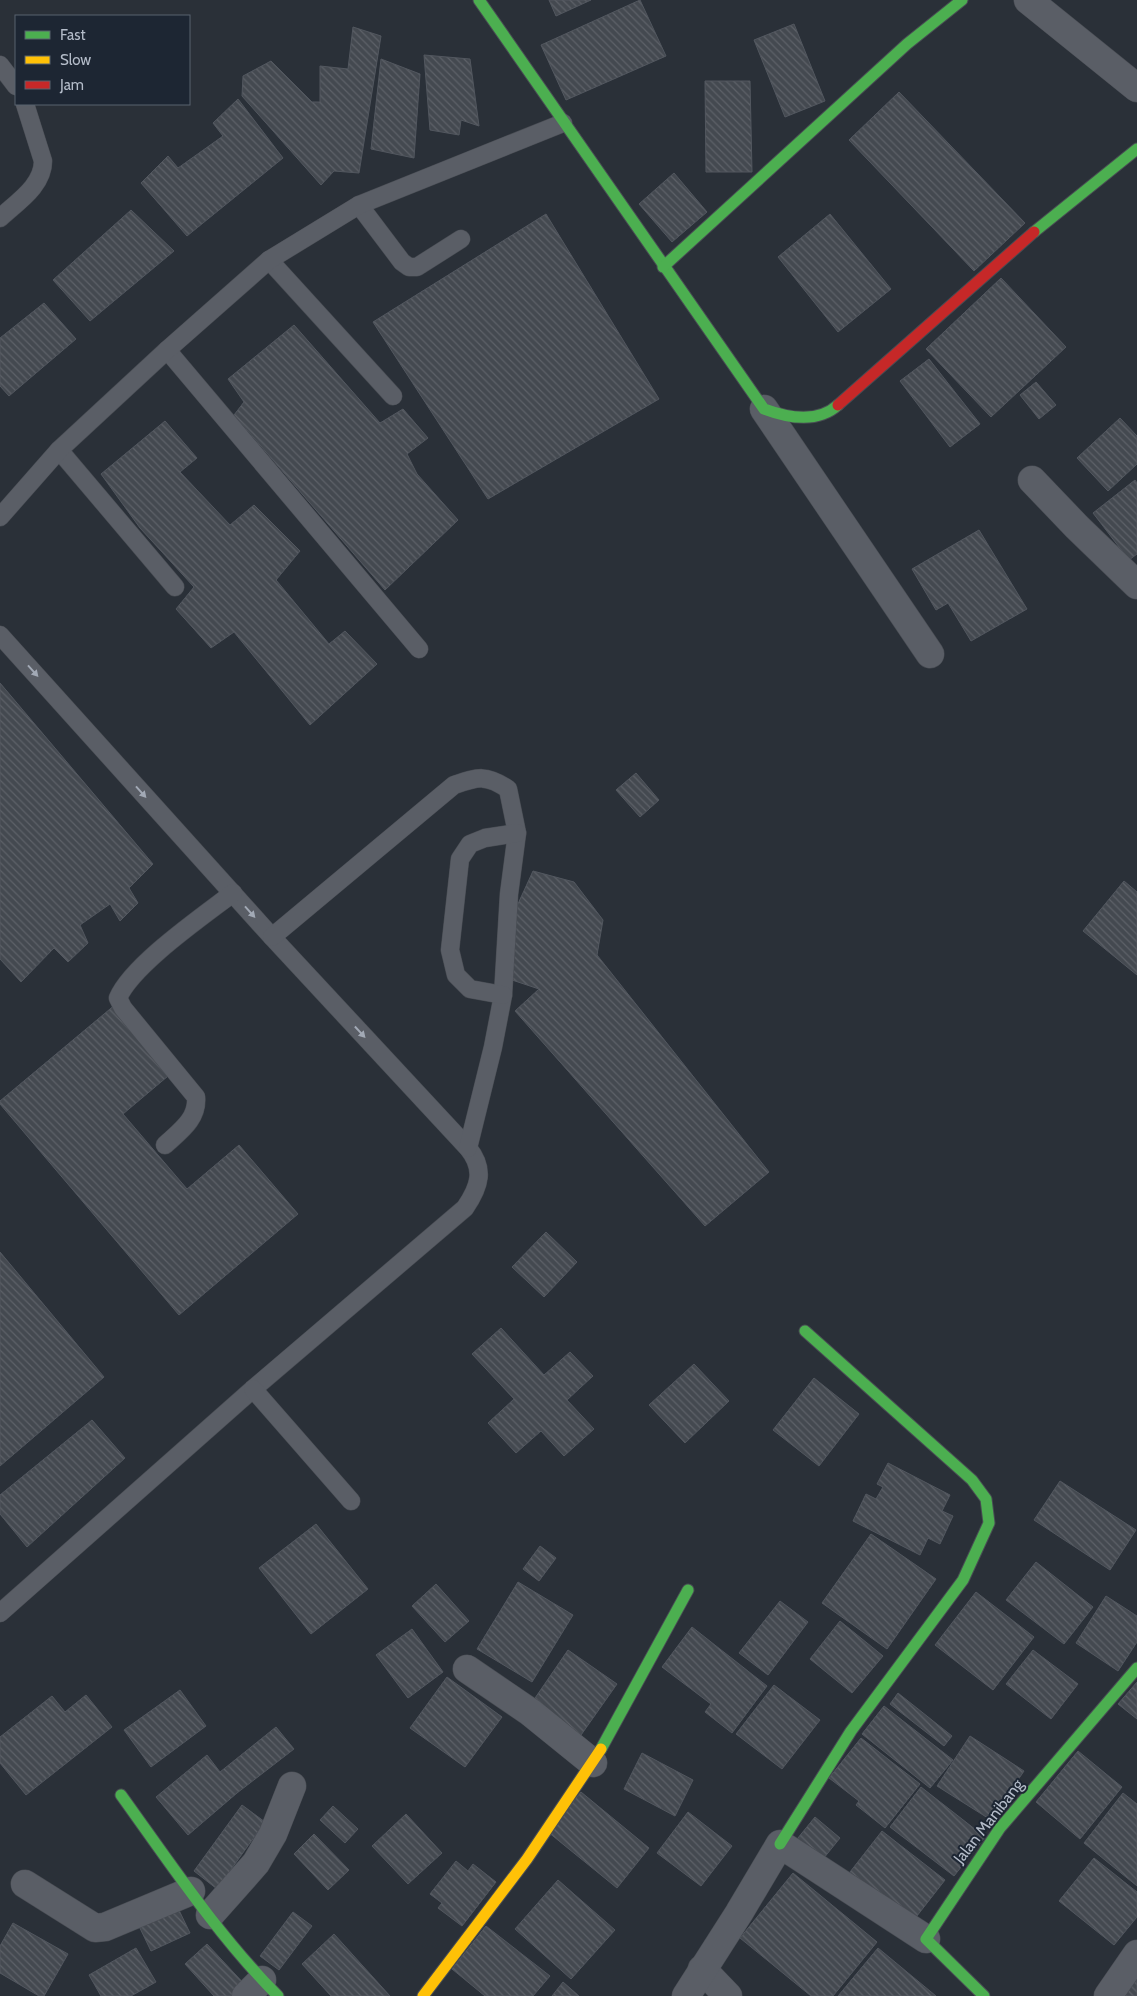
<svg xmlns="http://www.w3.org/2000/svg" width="1137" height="1996" font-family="Cabin,sans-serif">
  <defs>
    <pattern id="building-back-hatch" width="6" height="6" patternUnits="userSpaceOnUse" patternTransform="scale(1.25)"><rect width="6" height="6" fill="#444950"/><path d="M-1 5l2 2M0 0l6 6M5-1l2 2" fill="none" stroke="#5d6168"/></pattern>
  </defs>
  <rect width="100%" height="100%" fill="#2a3038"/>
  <g fill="url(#building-back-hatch)" stroke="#52575f">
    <polygon points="549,0 591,0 556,16"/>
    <polygon points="640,0 666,56 566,100 541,45"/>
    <polygon points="794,24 825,101 785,117 754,40"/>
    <polygon points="353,27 381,36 359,173 334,171 321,185 242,96 243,76 271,61 312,102 320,102 320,66 348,69"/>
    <polygon points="424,55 470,59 479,126 461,120 459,135 430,130"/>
    <polygon points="381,59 420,74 414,158 371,149"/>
    <polygon points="705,81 750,81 752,172 706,172"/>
    <polygon points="899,92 1025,223 974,271 849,140"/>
    <polygon points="238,99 283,158 187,236 141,183 168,156 178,168 223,136 213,123"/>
    <polygon points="674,173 707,212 672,242 639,204"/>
    <polygon points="131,210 174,251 90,321 53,280"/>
    <polygon points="546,214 659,399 488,499 373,322"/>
    <polygon points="830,214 891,289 838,332 778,257"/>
    <polygon points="1001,278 1066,347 991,417 926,349"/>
    <polygon points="44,303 76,339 9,396 0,386 0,338"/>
    <polygon points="294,325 380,423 403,409 428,438 407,454 417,474 458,520 385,590 234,415 244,402 228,379"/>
    <polygon points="929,359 980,424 950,447 900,381"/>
    <polygon points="1036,382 1056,405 1039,419 1020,395"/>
    <polygon points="1120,418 1137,436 1137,464 1108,491 1077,458"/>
    <polygon points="165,421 197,458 180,472 230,525 254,505 300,551 276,580 329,644 345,631 377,664 310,725 234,632 211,648 176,609 194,587 140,528 101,474"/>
    <polygon points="1135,480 1137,483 1137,554 1129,560 1093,513"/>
    <polygon points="979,530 1027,609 971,641 948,603 936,610 912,569"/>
    <polygon points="0,683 153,864 129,888 138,903 120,921 110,904 80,925 88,943 68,962 54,948 21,982 0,959"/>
    <polygon points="636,773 659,800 640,817 616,790"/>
    <polygon points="533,871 574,882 603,920 597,955 769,1172 705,1226 515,1011 539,989 512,980 517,906"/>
    <polygon points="1124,881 1137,892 1137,975 1083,931"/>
    <polygon points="116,1004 174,1071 123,1114 187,1189 239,1145 298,1214 179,1315 0,1104 0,1101"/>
    <polygon points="546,1232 577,1262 544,1297 512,1267"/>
    <polygon points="0,1252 104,1377 0,1466"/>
    <polygon points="501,1328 544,1375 570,1352 593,1376 567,1400 594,1429 564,1456 541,1431 516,1453 488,1423 514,1399 472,1354"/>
    <polygon points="694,1364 729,1401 685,1443 649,1405"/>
    <polygon points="814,1378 859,1414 819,1466 773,1430"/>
    <polygon points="92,1420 125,1458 27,1547 0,1514 0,1495"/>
    <polygon points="888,1463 950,1495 942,1511 953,1516 940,1544 928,1538 920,1555 853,1521 866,1494 876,1499 883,1487 877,1484"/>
    <polygon points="1060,1481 1136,1530 1110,1570 1034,1520"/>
    <polygon points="316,1524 368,1589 311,1634 259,1568"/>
    <polygon points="871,1534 936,1579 887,1649 822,1603"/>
    <polygon points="540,1546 556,1558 539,1581 523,1569"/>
    <polygon points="1036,1562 1093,1607 1064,1644 1006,1600"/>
    <polygon points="518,1582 573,1615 532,1682 477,1649"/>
    <polygon points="436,1584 469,1621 445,1642 412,1606"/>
    <polygon points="976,1592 1034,1637 993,1690 935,1645"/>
    <polygon points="1106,1596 1137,1616 1137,1642 1118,1671 1076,1643"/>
    <polygon points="780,1601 808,1622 768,1675 739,1653"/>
    <polygon points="840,1621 883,1656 852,1693 810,1659"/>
    <polygon points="692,1627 767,1686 732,1733 705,1712 711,1704 662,1667"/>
    <polygon points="412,1629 443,1672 408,1698 376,1655"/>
    <polygon points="568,1650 617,1684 581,1735 533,1701"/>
    <polygon points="1033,1650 1078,1684 1051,1719 1006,1684"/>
    <polygon points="447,1677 502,1717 465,1767 410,1728"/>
    <polygon points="1137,1682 1137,1719 1118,1704"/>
    <polygon points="774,1685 820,1720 782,1769 736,1734"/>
    <polygon points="180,1690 206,1726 151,1767 124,1730"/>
    <polygon points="898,1693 952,1736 944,1746 890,1704"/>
    <polygon points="86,1695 112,1727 26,1795 0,1763 0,1737 52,1696 65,1712"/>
    <polygon points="884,1706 953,1760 930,1788 862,1734"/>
    <polygon points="276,1727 294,1749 237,1793 188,1835 156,1797 207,1755 220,1772"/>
    <polygon points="970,1736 1024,1771 991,1820 937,1786"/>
    <polygon points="861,1738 920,1784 885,1828 856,1805 859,1801 829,1778"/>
    <polygon points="1078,1751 1122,1787 1080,1839 1036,1802"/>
    <polygon points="642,1753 693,1780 675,1816 624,1789"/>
    <polygon points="921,1787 985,1837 954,1876 890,1827"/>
    <polygon points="581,1792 649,1848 617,1888 548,1832"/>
    <polygon points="1123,1793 1137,1804 1137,1886 1084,1843"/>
    <polygon points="242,1805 265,1822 217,1889 194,1871"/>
    <polygon points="333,1806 358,1829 345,1843 320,1820"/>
    <polygon points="688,1812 732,1846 701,1886 657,1853"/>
    <polygon points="406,1814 442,1853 408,1884 372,1846"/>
    <polygon points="815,1817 840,1838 819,1864 793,1844"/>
    <polygon points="882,1831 945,1880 913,1921 850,1872"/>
    <polygon points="314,1834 349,1870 328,1890 294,1854"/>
    <polygon points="1094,1858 1137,1892 1137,1917 1114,1945 1059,1901"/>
    <polygon points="456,1861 468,1871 473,1864 496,1882 462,1926 438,1908 442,1903 430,1894"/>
    <polygon points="793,1873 877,1942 833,1996 811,1996 740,1938"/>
    <polygon points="558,1880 615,1930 571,1979 515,1929"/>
    <polygon points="176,1904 190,1933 151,1951 137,1922"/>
    <polygon points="293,1912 312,1926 279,1970 260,1956"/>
    <polygon points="13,1923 68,1954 44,1996 39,1996 0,1973 0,1946"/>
    <polygon points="486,1926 550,1976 533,1996 485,1996 452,1969"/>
    <polygon points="334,1934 390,1996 331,1996 302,1964"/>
    <polygon points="207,1944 248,1988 240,1996 214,1996 185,1964"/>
    <polygon points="136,1948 156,1982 131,1996 101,1996 89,1975"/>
    <polygon points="878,1948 936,1996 838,1996"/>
    <polygon points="1137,1976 1137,1996 1121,1996"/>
    <polygon points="563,1982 579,1996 552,1996"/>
  </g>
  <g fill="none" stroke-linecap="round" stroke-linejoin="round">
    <g stroke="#484c53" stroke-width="19">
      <g id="lane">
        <polyline points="0,65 16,86"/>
        <polyline points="359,205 402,262 409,267 417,267 461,239"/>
        <path d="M0,218C17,202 43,186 43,161L25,104"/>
        <polyline points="269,260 393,396"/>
        <polyline points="167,350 419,649"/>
        <polyline points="59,450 175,587"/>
        <polyline points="0,517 59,450 167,350 269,260 359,205 563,123"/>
        <path d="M0,635L272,937L468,1148C485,1169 480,1186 465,1208L253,1389L0,1613"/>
        <path d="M272,937L454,785C478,777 486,774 508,789L517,833L509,894L503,995L493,1047L468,1148"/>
        <polyline points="503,995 470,989 456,975 450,950 460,859 470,844 485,838 517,833"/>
        <path d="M165,1145C180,1131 198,1119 196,1097L123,1008L118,998C132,965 203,916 233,893"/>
        <polyline points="253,1389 351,1501"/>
      </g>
    </g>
    <g stroke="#484c53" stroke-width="29">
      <g id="street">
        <polyline points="1028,0 1137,88"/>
        <polyline points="764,409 930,654"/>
        <polyline points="1032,480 1077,527 1137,585"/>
        <polyline points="467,1669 530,1712 593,1763"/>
        <polyline points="25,1884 95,1928 105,1927 191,1891"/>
        <polyline points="210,1915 256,1863 273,1834 292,1786"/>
        <polyline points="702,1969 728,1996"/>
        <polyline points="246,1996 262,1980"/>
        <polyline points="686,1996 739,1913 780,1844 926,1939"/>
        <polyline points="1108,1996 1137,1954"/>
      </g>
    </g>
    <g stroke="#484c53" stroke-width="13">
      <g id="fast">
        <path d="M479,0L764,409C788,418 817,424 838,405"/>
        <polyline points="1034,232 1137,149"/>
        <polyline points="663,267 907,44 962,0"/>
        <polyline points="601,1749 688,1590"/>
        <path d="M121,1795C170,1863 219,1937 278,1996"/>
        <polyline points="780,1844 851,1731 963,1580 989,1523 986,1499 972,1480 805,1331"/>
        <polyline points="984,1996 926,1939 1000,1828 1137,1668"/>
      </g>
    </g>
    <g stroke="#484c53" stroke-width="13">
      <polyline id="slow" points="423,1996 527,1859 601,1749"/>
    </g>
    <g stroke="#484c53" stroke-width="13">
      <polyline id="jam" points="838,405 1034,232"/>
    </g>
    <use href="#lane" stroke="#5a5e66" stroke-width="18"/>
    <use href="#street" stroke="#5a5e66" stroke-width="28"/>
    <use href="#fast" stroke="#4caf50" stroke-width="11"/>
    <use href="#slow" stroke="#ffc107" stroke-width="11"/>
    <use href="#jam" stroke="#c62828" stroke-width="11"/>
  </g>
  <defs><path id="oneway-solid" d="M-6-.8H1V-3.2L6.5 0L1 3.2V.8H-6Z" transform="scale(1.25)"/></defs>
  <g fill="#a2a9b5">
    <use href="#oneway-solid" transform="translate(33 671) rotate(48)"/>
    <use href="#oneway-solid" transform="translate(141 792) rotate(48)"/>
    <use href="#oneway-solid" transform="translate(250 912) rotate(48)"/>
    <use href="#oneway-solid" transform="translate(360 1032) rotate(47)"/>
  </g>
  <g text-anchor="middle" stroke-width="4" stroke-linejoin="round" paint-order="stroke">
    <g font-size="16" fill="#b4bcc9" stroke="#1d2633">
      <text transform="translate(988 1821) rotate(-52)" y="6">Jalan Manibang</text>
    </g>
  </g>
  <rect x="15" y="15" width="175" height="90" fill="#1d2633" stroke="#59626f"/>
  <rect x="25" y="31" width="25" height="8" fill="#4caf50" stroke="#59626f"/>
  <text x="60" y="40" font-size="15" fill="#b4bcc9">Fast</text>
  <rect x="25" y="56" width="25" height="8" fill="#ffc107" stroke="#59626f"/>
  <text x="60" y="65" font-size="15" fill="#b4bcc9">Slow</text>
  <rect x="25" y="81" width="25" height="8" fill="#c62828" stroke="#59626f"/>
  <text x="60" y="90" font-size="15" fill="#b4bcc9">Jam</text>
</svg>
